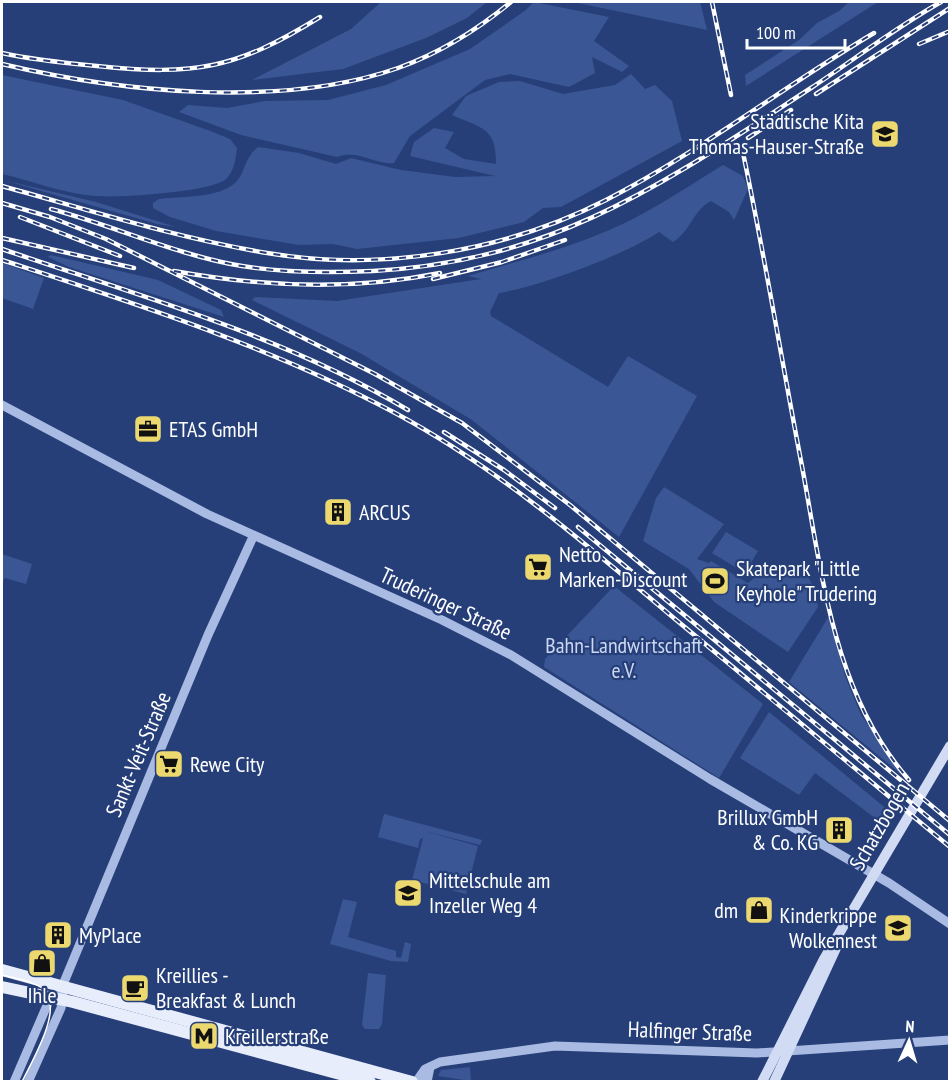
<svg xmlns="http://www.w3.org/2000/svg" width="951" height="1083" font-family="'PT Sans Narrow',sans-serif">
  <rect width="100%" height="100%" fill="#263f78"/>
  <g fill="#3a5695">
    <polygon points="381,2 487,2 467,18 426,38 343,69 252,80 351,29"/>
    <path d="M534,2L609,17L594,41L629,66L622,72L592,57L595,73L569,87L510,74L485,80L410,136L394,163C374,165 359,149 337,157L241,135L179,112L188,105L227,108L265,101L328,100L386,85L470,49L526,10Z"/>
    <polygon points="573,2 700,2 707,30 693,27"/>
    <polygon points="849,2 878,2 746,86 745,75 799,40 817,23 839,11"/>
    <path d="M631,74L645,89L655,85L672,101L682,141L561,207L543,208L524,222L459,238L357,249L333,244L299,245L216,231L170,217L153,208V203L159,199C182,196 218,199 236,182C246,171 244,158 258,147L299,153L336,164L351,158L401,170L455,177L495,176L410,156L414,142L434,128L454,132L445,148L464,159L496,164C496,127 483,129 452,115L466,96L499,82L520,81L563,94L615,85Z"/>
    <path d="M2,75L123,100L213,132L230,139L237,148C236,158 234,171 227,178C216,192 117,198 96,196C65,194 32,181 2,174Z"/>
    <path d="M723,165L743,176L748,189L734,220L729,212L711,201C694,209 690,232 673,242L659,232C627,254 538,287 499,293L490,312L491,316L608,387L628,356L697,396L619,537L472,420L360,353L252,300L255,297L337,301L481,279L468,276C515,262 562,250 607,231C648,214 685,188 723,165Z"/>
    <polygon points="3,180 96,202 176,227 157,224"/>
    <polygon points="51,255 158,280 221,310 224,317 69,267 48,257"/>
    <polygon points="2,263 44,278 33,309 2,298"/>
    <path d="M664,487L724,524L697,559L709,563L711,561L748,583L770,564C805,564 812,574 818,607L788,652L714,602L689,569L643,541L656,498Z"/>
    <polygon points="726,532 758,551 745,573 712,553"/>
    <polygon points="2,554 32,564 26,584 5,578 2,582"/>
    <polygon points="614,586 763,704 719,778 544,667 545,659"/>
    <polygon points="829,616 845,676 861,715 902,775 789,682"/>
    <polygon points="769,712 894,815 887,827 815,773 799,795 740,758"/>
    <polygon points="384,814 482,840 480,845 424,831 478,846 466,894 412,880 423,838 420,839 418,848 378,837"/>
    <polygon points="343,899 357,902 348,937 396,951 396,957 401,958 405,942 411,944 408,962 391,961 330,944"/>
    <polygon points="368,973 386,975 382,1024 379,1029 365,1029 362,1025"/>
    <polygon points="470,1067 471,1081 438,1076 441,1070"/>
  </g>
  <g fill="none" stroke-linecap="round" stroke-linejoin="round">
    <g stroke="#a9bbe3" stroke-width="9">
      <polyline points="2,405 207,514 442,620 511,655 710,779 889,883 950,924"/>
      <polyline points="14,1082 48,1003 62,987 208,635 253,537"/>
      <polyline points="28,1082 61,1008 63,995"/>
      <polyline points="416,1082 425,1069 440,1062 555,1046 757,1053 950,1040"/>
      <polyline points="427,1082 430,1067"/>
    </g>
    <g stroke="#d1dbf3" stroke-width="10">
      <polyline points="762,1082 824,959 950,746"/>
      <polyline points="774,1082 837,946"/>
    </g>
    <g stroke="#e8edfc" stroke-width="12">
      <polyline points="2,970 412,1082"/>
      <polyline points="2,987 73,1002 370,1082"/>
    </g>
    <path stroke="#fff" stroke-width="1.5" d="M2,975C14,978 31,980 42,988C66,1006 32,1060 22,1082"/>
    <g stroke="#fff" stroke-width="4.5">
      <g id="rail">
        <polyline points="712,2 731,95"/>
        <polyline points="919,44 950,31"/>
        <path d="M2,53C33,60 65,63 97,66C195,76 236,69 320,17"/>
        <path d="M2,64C119,92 281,109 398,68C440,53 477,30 511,2"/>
        <polyline points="816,94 950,8"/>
        <polyline points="748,138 791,110"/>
        <path d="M742,148C764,252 781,357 801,461C822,571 832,692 909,780"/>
        <path d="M2,186C89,210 177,238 267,253C380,272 504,252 606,200C700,152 784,86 874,33"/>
        <polyline points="2,203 50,217 106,239 375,374 462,423 570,505 950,821"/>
        <path d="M51,209C115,226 176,255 242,266C285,273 329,273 373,271C555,261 664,183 811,88C855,59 895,28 941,2"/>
        <polyline points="20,217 120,256"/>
        <polyline points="2,238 134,268"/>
        <path d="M2,249C139,296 282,335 408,410"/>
        <path d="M2,260C136,304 272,347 397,414C499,469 587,545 675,619C766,695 858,771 950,847"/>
        <path d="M174,271C262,287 351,291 440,273"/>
        <polyline points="433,279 502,262 565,240"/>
        <polyline points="444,432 504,470 555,508"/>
        <polyline points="578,527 950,835"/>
      </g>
    </g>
    <use href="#rail" stroke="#263f78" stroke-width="2" stroke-dasharray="7" stroke-linecap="butt"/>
  </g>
  <defs>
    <g id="school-square" transform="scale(1.5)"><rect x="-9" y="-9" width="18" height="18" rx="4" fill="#ebd96f" stroke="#263f78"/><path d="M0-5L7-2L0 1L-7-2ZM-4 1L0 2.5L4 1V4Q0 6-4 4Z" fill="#111"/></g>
    <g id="office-square" transform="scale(1.5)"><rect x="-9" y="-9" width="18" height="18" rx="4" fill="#ebd96f" stroke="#263f78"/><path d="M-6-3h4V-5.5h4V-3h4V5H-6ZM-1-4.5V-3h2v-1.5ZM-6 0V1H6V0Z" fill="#111"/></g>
    <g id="building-square" transform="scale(1.5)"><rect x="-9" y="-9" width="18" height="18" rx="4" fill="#ebd96f" stroke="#263f78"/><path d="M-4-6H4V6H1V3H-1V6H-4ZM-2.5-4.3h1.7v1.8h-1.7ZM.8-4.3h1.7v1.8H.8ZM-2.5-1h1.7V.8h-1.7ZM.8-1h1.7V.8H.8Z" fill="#111"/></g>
    <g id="supermarket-square" transform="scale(1.5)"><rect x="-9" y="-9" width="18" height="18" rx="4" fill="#ebd96f" stroke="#263f78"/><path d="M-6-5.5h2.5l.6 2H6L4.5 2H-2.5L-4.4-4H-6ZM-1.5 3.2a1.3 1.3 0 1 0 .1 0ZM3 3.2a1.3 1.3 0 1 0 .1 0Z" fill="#111"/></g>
    <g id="stadium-square" transform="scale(1.5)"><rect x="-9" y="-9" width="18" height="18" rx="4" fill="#ebd96f" stroke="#263f78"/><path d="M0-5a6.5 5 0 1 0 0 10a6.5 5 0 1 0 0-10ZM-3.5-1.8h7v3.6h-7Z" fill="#111"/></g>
    <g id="shop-square" transform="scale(1.5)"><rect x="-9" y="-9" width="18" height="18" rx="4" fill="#ebd96f" stroke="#263f78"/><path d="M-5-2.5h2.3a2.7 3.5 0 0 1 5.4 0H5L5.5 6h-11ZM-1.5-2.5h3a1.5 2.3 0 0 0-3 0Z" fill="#111"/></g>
    <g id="cafe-square" transform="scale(1.5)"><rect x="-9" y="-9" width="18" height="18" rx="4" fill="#ebd96f" stroke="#263f78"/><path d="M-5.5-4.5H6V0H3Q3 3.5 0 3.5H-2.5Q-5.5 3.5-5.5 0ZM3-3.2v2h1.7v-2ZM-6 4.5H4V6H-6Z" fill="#111"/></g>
    <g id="metro-square" transform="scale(1.5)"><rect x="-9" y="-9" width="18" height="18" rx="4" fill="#ebd96f" stroke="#263f78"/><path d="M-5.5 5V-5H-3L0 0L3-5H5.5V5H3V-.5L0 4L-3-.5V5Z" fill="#111"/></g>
  </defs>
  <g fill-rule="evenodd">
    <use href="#school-square" x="885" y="134"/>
    <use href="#office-square" x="148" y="429"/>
    <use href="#building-square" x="338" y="512"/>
    <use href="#supermarket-square" x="538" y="567"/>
    <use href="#stadium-square" x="715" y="581"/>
    <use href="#supermarket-square" x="169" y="764"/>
    <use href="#building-square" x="839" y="830"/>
    <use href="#school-square" x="408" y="893"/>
    <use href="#shop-square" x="759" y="910"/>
    <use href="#school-square" x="898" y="928"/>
    <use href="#building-square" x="58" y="935"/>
    <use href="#shop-square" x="42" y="963"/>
    <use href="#cafe-square" x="135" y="988"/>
    <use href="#metro-square" x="204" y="1036"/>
  </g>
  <g text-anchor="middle" stroke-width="4.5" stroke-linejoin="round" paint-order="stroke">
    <g font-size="22" fill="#fff" stroke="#263f78" text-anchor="start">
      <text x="864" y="129" text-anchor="end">Städtische Kita<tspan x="864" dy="25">Thomas-Hauser-Straße</tspan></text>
      <text x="169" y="437">ETAS GmbH</text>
      <text x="359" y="520">ARCUS</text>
      <text x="559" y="562">Netto<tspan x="559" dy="25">Marken-Discount</tspan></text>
      <text x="736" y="576">Skatepark "Little<tspan x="736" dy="25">Keyhole" Trudering</tspan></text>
      <text x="190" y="772">Rewe City</text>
      <text x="818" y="825" text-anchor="end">Brillux GmbH<tspan x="818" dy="25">&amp; Co. KG</tspan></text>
      <text x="429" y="888">Mittelschule am<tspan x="429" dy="25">Inzeller Weg 4</tspan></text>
      <text x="738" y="918" text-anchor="end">dm</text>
      <text x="877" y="923" text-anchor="end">Kinderkrippe<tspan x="877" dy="25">Wolkennest</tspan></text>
      <text x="79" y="943">MyPlace</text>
      <text x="156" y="983">Kreillies -<tspan x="156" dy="25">Breakfast &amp; Lunch</tspan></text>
      <text x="42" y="1003" text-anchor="middle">Ihle</text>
      <text x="225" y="1044">Kreillerstraße</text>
    </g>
    <g font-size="22" fill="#fff" stroke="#263f78">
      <text transform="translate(446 603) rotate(25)" y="8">Truderinger Straße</text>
      <text transform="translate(138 754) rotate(-67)" y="8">Sankt-Veit-Straße</text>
      <text transform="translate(879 826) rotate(-60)" y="8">Schatzbogen</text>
      <text transform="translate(690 1031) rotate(2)" y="8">Halfinger Straße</text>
    </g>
    <g font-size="22" fill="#cbd7f3" stroke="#263f78">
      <text x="624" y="653">Bahn-Landwirtschaft<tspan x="624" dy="25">e.V.</tspan></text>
    </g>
  </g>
  <rect width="951" height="1083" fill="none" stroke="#ffffff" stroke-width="6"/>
  <g transform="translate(909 1041) rotate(4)" stroke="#263f78" stroke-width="4.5" paint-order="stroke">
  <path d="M0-4.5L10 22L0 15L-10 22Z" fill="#ffffff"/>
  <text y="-9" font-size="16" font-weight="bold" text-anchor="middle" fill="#ffffff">N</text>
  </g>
  <path d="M747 39v9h98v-9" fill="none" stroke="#ffffff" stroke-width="3"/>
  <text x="756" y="39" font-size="18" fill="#ffffff" stroke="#263f78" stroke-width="4.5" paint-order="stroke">100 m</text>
</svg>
